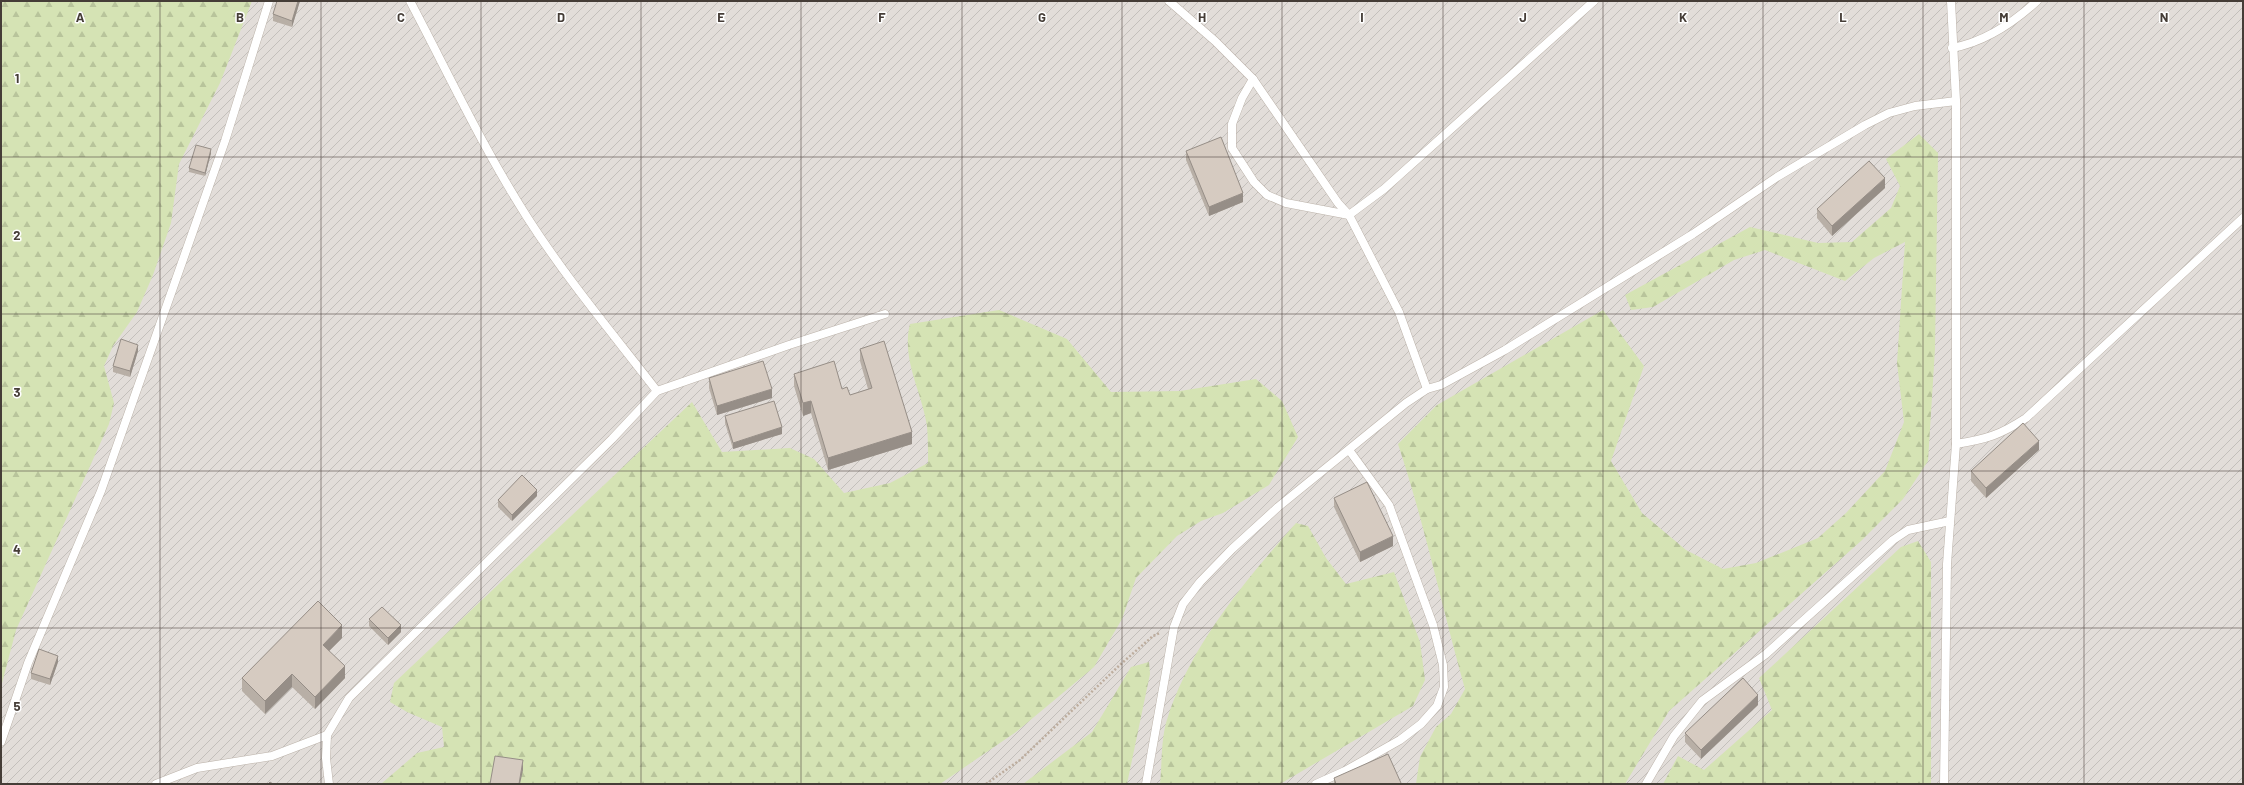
<svg xmlns="http://www.w3.org/2000/svg" width="2244" height="785" font-family="Barlow,sans-serif">
  <defs>
    <pattern id="industrial-furrows" width="10" height="10" patternUnits="userSpaceOnUse"><rect width="10" height="10" fill="#e2ddd9"/><path d="M-1 1l2-2M0 10L10 0M9 11l2-2" fill="none" stroke="#c3bfbb"/></pattern>
    <pattern id="forest-firs" width="22" height="20" patternUnits="userSpaceOnUse"><rect width="22" height="20" fill="#d5e3b4"/><path d="M5 1l3.5 6h-7zM16 11l3.5 6h-7z" fill="#b8c49b"/></pattern>
  </defs>
  <rect width="100%" height="100%" fill="#f2ede8"/>
  <rect fill="url(#industrial-furrows)" x="1" y="1" width="2242" height="783"/>
  <g fill="url(#forest-firs)">
    <polygon points="1,1 252,1 220,83 179,164 171,223 153,275 137,312 113,346 104,366 114,403 109,424 16,630 1,687"/>
    <path d="M1919,134L1938,153L1935,349L1928,461L1903,499L1861,541L1669,711L1625,784H1416L1420,757L1436,727L1451,714L1465,689C1442,608 1425,525 1398,444L1437,405L1603,310L1644,366L1611,461L1642,513L1686,550L1723,569L1756,563L1818,538L1846,513L1885,471L1904,422L1897,363L1905,242L1874,258L1845,281L1765,250L1734,260L1653,307L1631,310L1625,295L1750,227L1818,243L1852,242L1891,208L1900,186L1886,159Z"/>
    <path d="M999,310L1067,339L1111,392L1180,391L1256,379L1282,401L1298,437L1269,485L1223,513L1201,521L1177,536L1136,578L1122,619L1094,667L1016,732L940,784H381L417,753L444,747L442,727L407,712L390,702L394,683L692,402L722,452L790,448L814,459L844,493L890,483L928,463C928,451 928,438 927,426C922,392 901,359 910,324Z"/>
    <path d="M1296,523L1308,526L1326,558L1346,584L1394,572L1420,642L1425,680L1413,706L1280,784H1160C1162,765 1161,742 1166,723C1188,648 1245,581 1296,523Z"/>
    <polygon points="1918,541 1931,562 1931,784 1663,784 1678,756 1704,770 1772,710 1759,678 1901,547"/>
    <polygon points="1149,662 1150,674 1127,784 1023,784 1092,732 1131,667"/>
  </g>
  <g fill="none" stroke-linecap="round" stroke-linejoin="round">
    <g stroke="#bdb4ab" stroke-width="9">
      <g id="lane">
        <path d="M410,1C448,73 483,148 527,217C566,278 613,334 657,391"/>
        <polyline points="1169,1 1215,41 1253,79 1338,203 1349,215 1399,312 1427,389"/>
        <path d="M1952,48C1985,42 2013,23 2037,1"/>
        <polyline points="1253,79 1242,98 1232,124 1232,148 1254,182 1267,195 1286,203 1349,215 1384,189 1594,1"/>
        <path d="M1956,444C1987,439 2000,435 2026,418L2243,218"/>
        <polyline points="1,742 28,663 101,491 225,141 269,1"/>
        <polyline points="156,784 197,768 272,756 327,735"/>
        <polyline points="329,784 326,758 327,735 349,698 612,439 657,391 789,345 885,314"/>
        <polyline points="1146,784 1174,627 1183,604 1200,582 1232,549 1278,507 1406,403 1427,389 1441,385 1505,350 1693,234 1777,177 1865,125 1889,113 1915,106 1956,101"/>
        <polyline points="1316,784 1345,771 1400,740 1421,724 1437,706 1444,687 1443,665 1433,625 1389,505 1349,450"/>
        <polyline points="1646,784 1674,736 1702,701 1766,654 1893,540 1908,530 1950,521"/>
        <polyline points="1944,784 1947,564 1956,444 1956,101 1951,1"/>
      </g>
    </g>
    <polyline stroke="#bdad9e" stroke-width="2.5" stroke-dasharray="2 2" stroke-linecap="butt" points="986,784 1020,760 1122,663 1153,636 1160,633"/>
    <use href="#lane" stroke="#fff" stroke-width="8"/>
  </g>
  <g fill="#b8afa6">
    <polygon points="300,1 292,27 273,21 273,14"/>
    <polygon points="1186,151 1243,202 1209,216 1186,160"/>
    <polygon points="211,153 205,176 189,172 189,168"/>
    <polygon points="1885,188 1832,236 1817,218 1817,209"/>
    <polygon points="860,349 912,444 828,470 811,413 803,416 794,386 794,374 842,389 850,395 868,389 860,361"/>
    <polygon points="138,351 130,377 113,372 113,366"/>
    <polygon points="709,378 772,398 717,415 709,388"/>
    <polygon points="725,416 782,434 733,449 725,423"/>
    <polygon points="2039,450 1986,498 1971,481 1971,471"/>
    <polygon points="537,496 512,521 498,507 498,500"/>
    <polygon points="1334,498 1393,546 1360,562 1334,507"/>
    <polygon points="369,619 401,632 388,645 369,626"/>
    <polygon points="342,638 329,651 345,678 315,709 292,687 265,714 242,691 242,678"/>
    <polygon points="58,662 50,685 31,679 31,673"/>
    <polygon points="1758,705 1701,759 1685,742 1685,733"/>
    <polygon points="1334,778 1401,784 1334,784"/>
  </g>
  <g fill="#968e87">
    <polygon points="298,1 300,1 292,27 292,21"/>
    <polygon points="211,149 211,153 205,176 205,173"/>
    <polygon points="1885,178 1885,188 1832,236 1832,226"/>
    <polygon points="1243,193 1243,202 1209,216 1209,207"/>
    <polygon points="138,345 138,351 130,377 130,371"/>
    <polygon points="772,389 772,398 717,415 717,406"/>
    <polygon points="811,401 811,413 803,416 803,403"/>
    <polygon points="782,427 782,434 733,449 733,443"/>
    <polygon points="912,432 912,444 828,470 828,458"/>
    <polygon points="2039,441 2039,450 1986,498 1986,488"/>
    <polygon points="537,490 537,496 512,521 512,515"/>
    <polygon points="1393,536 1393,546 1360,562 1360,552"/>
    <polygon points="342,625 342,638 323,657 323,645"/>
    <polygon points="401,625 401,632 388,645 388,638"/>
    <polygon points="58,656 58,662 50,685 50,679"/>
    <polygon points="345,666 345,678 315,709 315,697"/>
    <polygon points="292,674 292,687 265,714 265,701"/>
    <polygon points="1758,695 1758,705 1701,759 1701,750"/>
    <polygon points="523,760 523,770 520,784 519,784"/>
  </g>
  <g fill="#d6cbc1" stroke="#968e87">
    <polygon points="277,1 298,1 292,21 273,14"/>
    <polygon points="1221,137 1243,193 1209,207 1186,151"/>
    <polygon points="196,145 211,149 205,173 189,168"/>
    <polygon points="1869,161 1885,178 1832,226 1817,209"/>
    <polygon points="121,339 138,345 130,371 113,366"/>
    <polygon points="884,341 912,432 828,458 811,401 803,403 794,374 834,361 842,389 847,387 850,395 872,388 860,349"/>
    <polygon points="763,361 772,389 717,406 709,378"/>
    <polygon points="774,401 782,427 733,443 725,416"/>
    <polygon points="2023,423 2039,441 1986,488 1971,471"/>
    <polygon points="522,475 537,490 512,515 498,500"/>
    <polygon points="1367,482 1393,536 1360,552 1334,498"/>
    <polygon points="318,601 342,625 323,645 345,666 315,697 292,674 265,701 242,678"/>
    <polygon points="382,607 401,625 388,638 369,619"/>
    <polygon points="39,649 58,656 50,679 31,673"/>
    <polygon points="1743,678 1758,695 1701,750 1685,733"/>
    <polygon points="1388,754 1401,783 1400,784 1336,784 1334,778"/>
    <polygon points="495,756 523,760 519,784 490,784"/>
    <polygon points="270,782 273,784 268,784"/>
  </g>
  <path fill="none" stroke="#453d37" stroke-width="1" stroke-opacity="0.55" d="M160,1V784M321,1V784M481,1V784M641,1V784M801,1V784M962,1V784M1122,1V784M1282,1V784M1443,1V784M1603,1V784M1763,1V784M1923,1V784M2084,1V784M1,157H2243M1,314H2243M1,471H2243M1,628H2243"/>
  <g font-size="13" text-anchor="middle" font-weight="bold" fill="#453d37" stroke="#fff" stroke-width="3" stroke-linejoin="round" paint-order="stroke">
    <text x="80" y="22">A</text>
    <text x="240" y="22">B</text>
    <text x="401" y="22">C</text>
    <text x="561" y="22">D</text>
    <text x="721" y="22">E</text>
    <text x="882" y="22">F</text>
    <text x="1042" y="22">G</text>
    <text x="1202" y="22">H</text>
    <text x="1362" y="22">I</text>
    <text x="1523" y="22">J</text>
    <text x="1683" y="22">K</text>
    <text x="1843" y="22">L</text>
    <text x="2004" y="22">M</text>
    <text x="2164" y="22">N</text>
    <text x="17" y="83">1</text>
    <text x="17" y="240">2</text>
    <text x="17" y="397">3</text>
    <text x="17" y="554">4</text>
    <text x="17" y="711">5</text>
  </g>
  <rect width="2244" height="785" fill="none" stroke="#453d37" stroke-width="4"/>
</svg>
